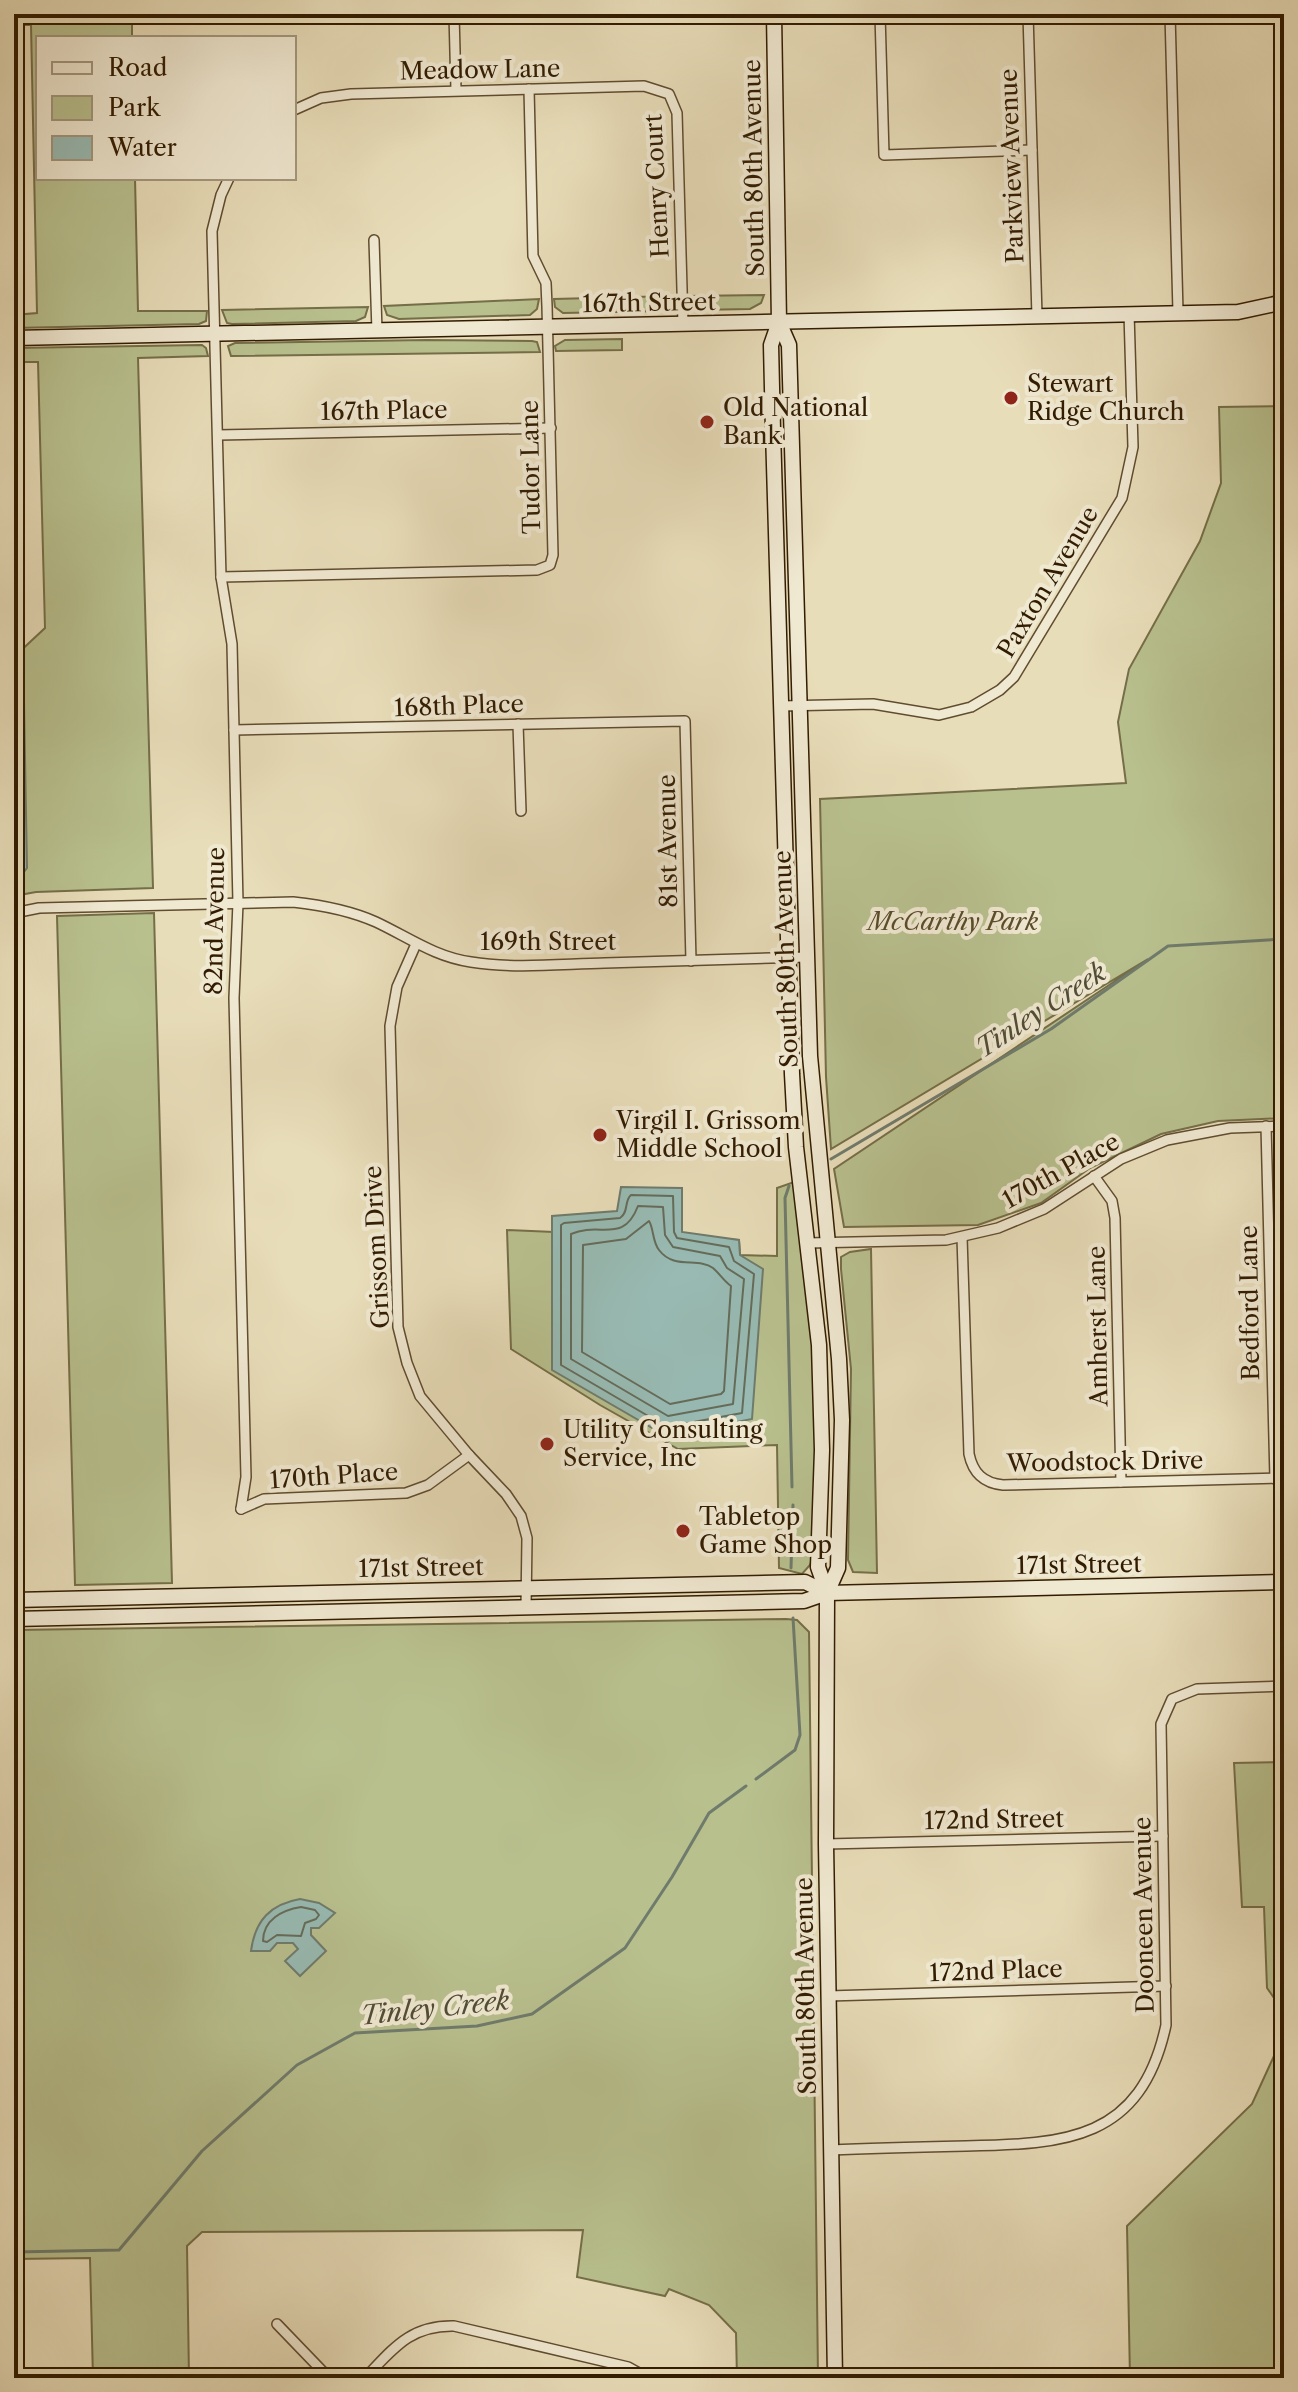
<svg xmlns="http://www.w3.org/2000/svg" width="1298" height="2392" font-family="'Libre Caslon Text',serif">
  <rect width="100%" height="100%" fill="#e8ddb9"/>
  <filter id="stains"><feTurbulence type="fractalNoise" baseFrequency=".0025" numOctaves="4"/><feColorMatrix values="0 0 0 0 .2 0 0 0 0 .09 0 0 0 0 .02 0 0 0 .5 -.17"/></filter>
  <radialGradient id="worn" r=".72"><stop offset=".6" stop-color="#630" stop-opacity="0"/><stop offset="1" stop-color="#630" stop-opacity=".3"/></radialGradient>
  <g fill="#b8c08e" stroke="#756e48" stroke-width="2">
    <polygon points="14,14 139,14 132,22 132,38 38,38 38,178 135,178 138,311 207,311 206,321 199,324 14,328 14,315 37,313 31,25 14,25"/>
    <polygon points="764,295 761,303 750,309 696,310 689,304 688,296"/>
    <polygon points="673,296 672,309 667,311 563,313 555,307 554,299"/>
    <polygon points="539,299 537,309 530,315 399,319 387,315 384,306"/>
    <polygon points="368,307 365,317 356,321 232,324 227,323 222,310"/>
    <polygon points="622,339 622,350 556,351 555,346 565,340"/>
    <polygon points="426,340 532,341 537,342 540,352 231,356 228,346 235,343"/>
    <polygon points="202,345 206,348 208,356 138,358 153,888 36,892 14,896 14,657 45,628 38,362 14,362 14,348"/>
    <polygon points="1284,406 1284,504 1281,521 1284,524 1284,1118 1218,1121 1161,1134 1090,1168 1041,1203 978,1225 844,1227 834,1169 1148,959 831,1149 826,1077 820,799 1126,783 1118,722 1129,669 1200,541 1221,483 1219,407"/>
    <polygon points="154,913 172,1583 75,1585 57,916"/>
    <polygon points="794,1182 816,1352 815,1550 810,1565 802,1574 779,1568 777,1445 678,1449 600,1405 511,1349 507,1230 739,1240 740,1255 777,1256 777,1188"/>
    <polygon points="871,1249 877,1573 853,1572 848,1560 851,1369 841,1269 841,1257 850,1252"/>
    <polygon points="786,1619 797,1620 809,1632 818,2378 737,2378 736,2333 709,2305 669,2289 665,2296 577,2277 583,2230 202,2232 187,2246 189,2378 93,2378 90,2258 14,2259 14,1630"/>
    <polygon points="1284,1762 1284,2012 1267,1988 1264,1907 1242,1907 1234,1763"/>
    <polygon points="1284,2034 1284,2378 1130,2378 1127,2226 1252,2104"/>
  </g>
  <g fill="#98bbb4" stroke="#6f7b6c" stroke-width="2">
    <polygon points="14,693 22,693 24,702 27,868 24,872 14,875"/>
    <polygon points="621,1187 682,1188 682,1232 739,1240 740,1255 763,1269 752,1419 666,1436 552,1370 552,1216 617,1211"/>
    <path d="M300,1899L319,1903L335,1913L319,1928H311V1935L326,1951L300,1976L285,1961L298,1949L293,1943H277L270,1951H251C255,1920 271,1904 300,1899Z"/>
  </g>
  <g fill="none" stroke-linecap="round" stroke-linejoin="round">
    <g stroke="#656c5a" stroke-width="2">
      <polyline points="14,700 18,862 14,866"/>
      <path d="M631,1195L673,1196L674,1232L677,1238L729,1247L734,1261L754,1274L742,1413L667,1427L561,1365V1225L564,1223L620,1218C629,1212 624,1201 631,1195Z"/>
      <path d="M638,1206L663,1207L665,1235L673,1247L720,1256L727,1268L744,1279L733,1404L668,1416L571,1359V1234C600,1221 623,1245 638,1206Z"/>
      <path d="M649,1221C654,1229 652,1241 659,1250C674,1270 698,1257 713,1268C719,1273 724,1281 731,1286L724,1391L721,1394L670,1404L582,1352L583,1245L626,1239Z"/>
      <path d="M301,1907L315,1910L319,1915L316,1919L305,1923L301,1936L277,1935L267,1942L263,1941C263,1920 282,1910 301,1907Z"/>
    </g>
    <g stroke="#6f7b6c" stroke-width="3">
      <polyline points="831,1159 1051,1029 1168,946 1284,939"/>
      <polyline points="789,1186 785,1198 792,1487"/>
      <polyline points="791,1568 793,1505"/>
      <polyline points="756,1779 795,1750 800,1735 793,1618"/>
      <polyline points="14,2252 119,2250 202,2151 297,2065 355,2033 477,2026 532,2014 625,1948 672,1877 709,1813 746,1786"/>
    </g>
    <g stroke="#604c2f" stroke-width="12">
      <g id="street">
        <polyline points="454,14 456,90"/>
        <polyline points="880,14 884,155 1032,150"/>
        <polyline points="1028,14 1037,316"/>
        <polyline points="1170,14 1178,312"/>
        <polyline points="294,110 321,98 351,94 644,86 669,94 677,113 683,324"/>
        <polyline points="229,178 221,195 212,231 221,577 232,644 238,903 234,998 246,1477 241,1509"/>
        <polyline points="374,240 377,331"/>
        <polyline points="218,435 551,428"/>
        <polyline points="221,577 537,570 550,565 553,555 547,306 546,283 533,256 529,89"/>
        <polyline points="781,706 873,704 939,715 971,707 1000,690 1014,677 1122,498 1133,447 1129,313"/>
        <polyline points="518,724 521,811"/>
        <polyline points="234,730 685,721 691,961"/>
        <path d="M14,913L39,908L293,902C321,905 349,910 376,922C408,937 435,957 471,962C515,969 560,964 605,963C672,961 740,959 807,957"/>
        <polyline points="416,944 397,987 390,1026 398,1327 407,1363 420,1396 469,1455 506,1494 521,1516 527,1538 526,1607"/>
        <polyline points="1266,1126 1275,1479"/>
        <polyline points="1094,1176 1112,1201 1115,1218 1121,1482"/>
        <path d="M962,1237L969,1454C973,1473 983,1483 1003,1485L1284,1478"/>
        <polyline points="808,1243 946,1240 998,1228 1044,1209 1121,1159 1167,1140 1230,1128 1284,1126"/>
        <polyline points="241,1509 264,1499 406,1493 428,1485 469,1455"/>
        <polyline points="826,1844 1163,1836"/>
        <polyline points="828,1996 1166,1986"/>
        <path d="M831,2150C876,2148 921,2147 966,2146C1065,2144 1141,2141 1166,2025L1161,1724L1172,1699L1197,1689L1284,1686"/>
        <polyline points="277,2324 329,2378"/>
        <polyline points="14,2363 16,2378"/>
        <path d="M365,2378C393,2349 410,2325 454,2326L628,2367L648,2378"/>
      </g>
    </g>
    <g stroke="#321c01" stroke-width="17">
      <g id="secondary">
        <polyline points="774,14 779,322 771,345 773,431 792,1074 796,1147 819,1345 822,1450 818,1567 827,1593 826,1844 835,2378"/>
        <polyline points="779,322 789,345 810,1056 839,1359 842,1420 838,1568 827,1593"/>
        <polyline points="14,338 1238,312 1284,302"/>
        <polyline points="14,1600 805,1582 827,1593"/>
        <polyline points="14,1619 804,1601 827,1593 1284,1582"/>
      </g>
    </g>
    <use href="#street" stroke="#f0e9d2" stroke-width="9"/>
    <use href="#secondary" stroke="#f0e9d2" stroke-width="14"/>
  </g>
  <g fill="#8f2418" stroke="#f0e9d2" stroke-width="3">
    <circle cx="1011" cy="398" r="8"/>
    <circle cx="707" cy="422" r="8"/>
    <circle cx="600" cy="1135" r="8"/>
    <circle cx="547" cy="1444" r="8"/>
    <circle cx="683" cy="1531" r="8"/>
  </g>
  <g text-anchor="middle" stroke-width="8" stroke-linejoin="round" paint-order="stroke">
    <g font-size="24" fill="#321c01" stroke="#f0e9d2">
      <text transform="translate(480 70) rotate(-1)" y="8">Meadow Lane</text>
      <text transform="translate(1012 166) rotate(-92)" y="8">Parkview Avenue</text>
      <text transform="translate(754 168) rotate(-91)" y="8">South 80th Avenue</text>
      <text transform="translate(657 186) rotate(-93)" y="8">Henry Court</text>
      <text transform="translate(649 303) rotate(-1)" y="8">167th Street</text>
      <text transform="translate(384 411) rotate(-1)" y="8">167th Place</text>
      <text transform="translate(531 467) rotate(-91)" y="8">Tudor Lane</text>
      <text transform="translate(1048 582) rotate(-59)" y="8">Paxton Avenue</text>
      <text transform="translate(459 706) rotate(-2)" y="8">168th Place</text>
      <text transform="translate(668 841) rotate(-91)" y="8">81st Avenue</text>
      <text transform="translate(215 921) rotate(-89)" y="8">82nd Avenue</text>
      <text x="548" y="950">169th Street</text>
      <text transform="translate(786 959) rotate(-92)" y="8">South 80th Avenue</text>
      <text transform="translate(1061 1171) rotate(-29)" y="8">170th Place</text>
      <text transform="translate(377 1247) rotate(-93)" y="8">Grissom Drive</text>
      <text transform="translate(1250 1303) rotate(-91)" y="8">Bedford Lane</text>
      <text transform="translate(1098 1326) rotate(-91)" y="8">Amherst Lane</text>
      <text transform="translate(1105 1462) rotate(-1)" y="8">Woodstock Drive</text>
      <text transform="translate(334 1476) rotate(-4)" y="8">170th Place</text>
      <text transform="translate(1079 1565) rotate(-1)" y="8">171st Street</text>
      <text transform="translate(421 1568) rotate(-1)" y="8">171st Street</text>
      <text transform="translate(994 1820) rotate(-1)" y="8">172nd Street</text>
      <text transform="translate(1144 1915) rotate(-91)" y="8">Dooneen Avenue</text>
      <text transform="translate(996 1971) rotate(-2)" y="8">172nd Place</text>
      <text transform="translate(806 1986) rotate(-91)" y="8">South 80th Avenue</text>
    </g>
    <g font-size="24" fill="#321c01" stroke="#f0e9d2" text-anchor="start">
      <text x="1027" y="392">Stewart<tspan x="1027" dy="28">Ridge Church</tspan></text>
      <text x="723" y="416">Old National<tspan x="723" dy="28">Bank</tspan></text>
      <text x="616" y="1129">Virgil I. Grissom<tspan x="616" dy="28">Middle School</tspan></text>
      <text x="563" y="1438">Utility Consulting<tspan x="563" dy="28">Service, Inc</tspan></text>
      <text x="699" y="1525">Tabletop<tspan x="699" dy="28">Game Shop</tspan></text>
    </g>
    <g font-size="24" font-style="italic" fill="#5a4d2b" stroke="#f0e9d2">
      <text x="953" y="930">McCarthy Park</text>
    </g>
    <g font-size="26" font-style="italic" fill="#514c37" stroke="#f0e9d2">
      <text transform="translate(1041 1010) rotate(-33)" y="9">Tinley Creek</text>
      <text transform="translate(435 2008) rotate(-6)" y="9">Tinley Creek</text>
    </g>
  </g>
  <rect width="1298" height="2392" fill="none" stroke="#e8ddb9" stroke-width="48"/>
  <rect x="16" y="16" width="1266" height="2360" fill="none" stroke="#321c01" stroke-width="4"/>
  <rect x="24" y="24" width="1250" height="2344" fill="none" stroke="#321c01" stroke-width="2"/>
  <rect x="36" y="36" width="260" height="144" fill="#f0e9d2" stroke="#a4977e" stroke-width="2"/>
  <rect x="52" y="62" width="40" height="12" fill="#f0e9d2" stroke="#a4977e" stroke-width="2"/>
  <text x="108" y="76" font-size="24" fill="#321c01">Road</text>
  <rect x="52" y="96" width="40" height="24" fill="#b8c08e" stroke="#a4977e" stroke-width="2"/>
  <text x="108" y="116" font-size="24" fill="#321c01">Park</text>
  <rect x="52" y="136" width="40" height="24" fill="#98bbb4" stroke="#a4977e" stroke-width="2"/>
  <text x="108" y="156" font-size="24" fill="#321c01">Water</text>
  <rect width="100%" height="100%" filter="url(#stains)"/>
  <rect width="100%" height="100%" fill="url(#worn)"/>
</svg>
